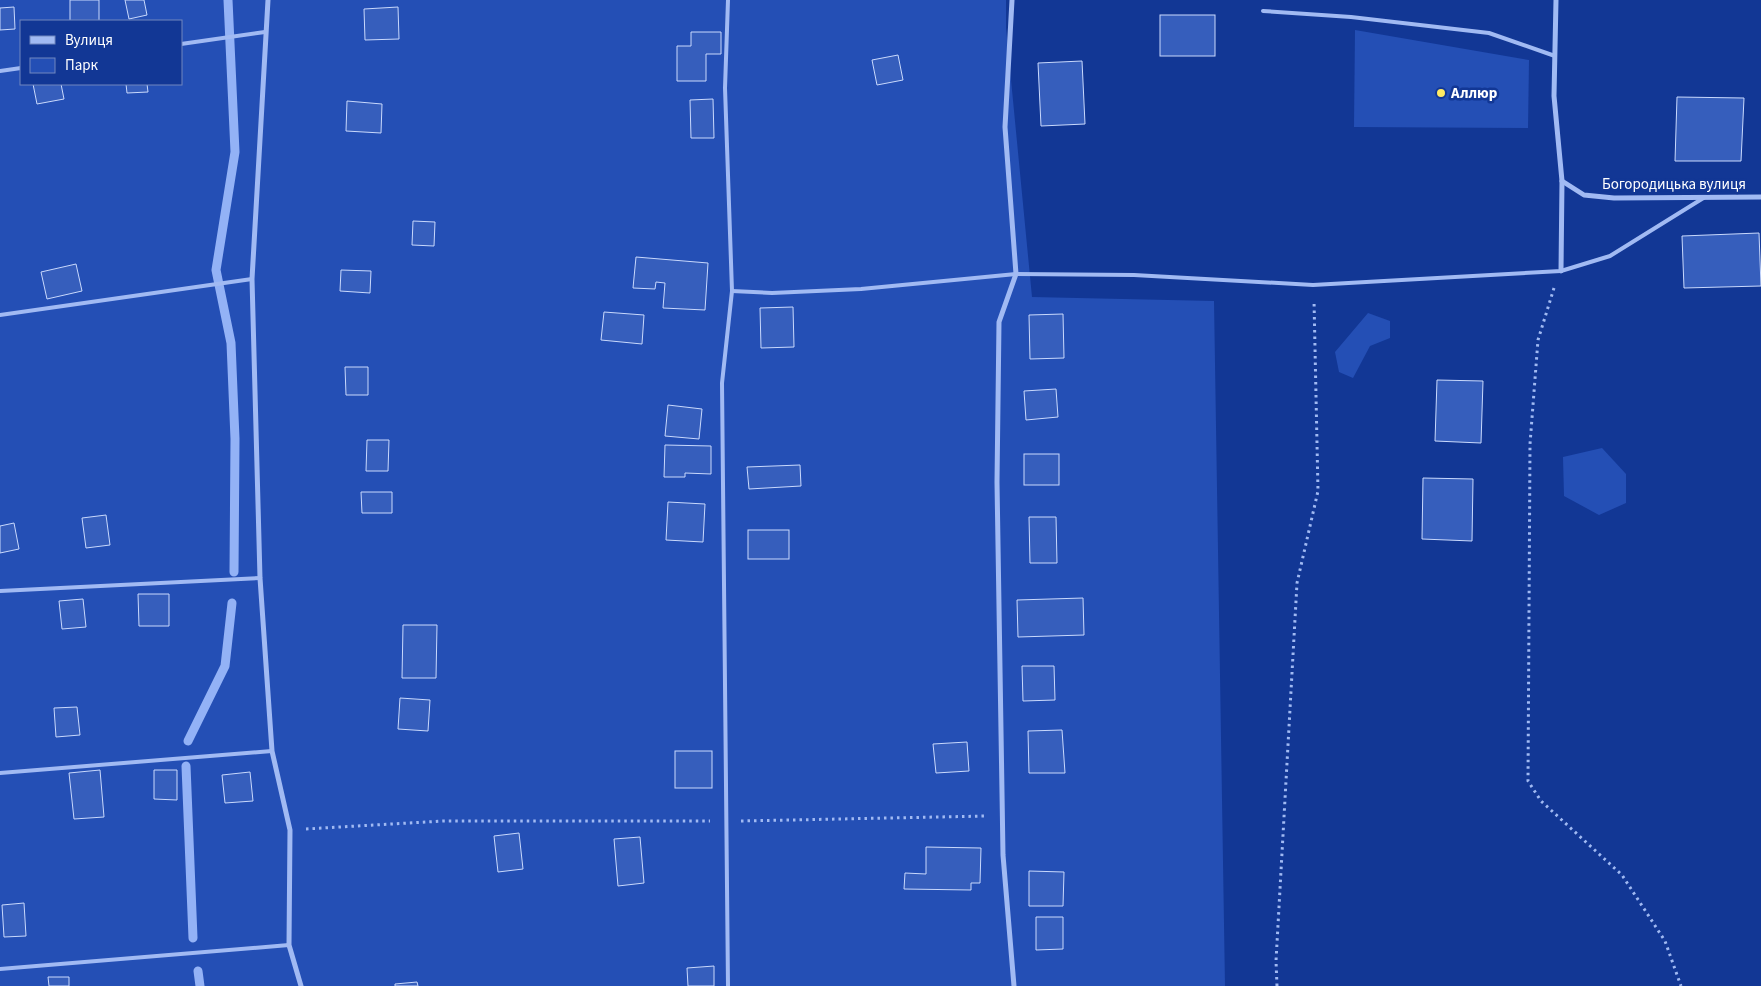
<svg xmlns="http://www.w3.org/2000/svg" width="1761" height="986" font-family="'Source Sans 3',sans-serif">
  <rect width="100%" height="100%" fill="#123795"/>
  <g fill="#244fb5" fill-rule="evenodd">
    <path d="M0,0H1006V28L1032,297L1214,301L1225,986H0ZM21,21H181V84H21Z"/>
    <polygon points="1355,30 1529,60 1528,128 1354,127"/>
    <polygon points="1368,313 1390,321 1390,338 1370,346 1353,378 1339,372 1335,352"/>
    <polygon points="1602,448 1626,474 1626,503 1599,515 1564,496 1563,457"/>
  </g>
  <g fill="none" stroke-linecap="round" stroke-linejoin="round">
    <g stroke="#93b2f6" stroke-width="9">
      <polyline points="228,0 235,152 216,270 231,343 235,439 234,572"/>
      <polyline points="188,741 225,666 232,603"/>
      <polyline points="186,766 193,938"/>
      <polyline points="198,971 200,986"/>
    </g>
  </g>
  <g fill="#365ebc" stroke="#c9d9fd">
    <rect x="70" y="0" width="29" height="21"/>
    <polygon points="125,0 144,0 147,15 129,19"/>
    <polygon points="14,7 15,29 0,30 0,8"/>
    <polygon points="398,7 399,39 365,40 364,9"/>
    <rect x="1160" y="15" width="55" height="41"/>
    <polygon points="691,32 721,32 721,54 706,54 706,81 677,81 677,46 691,46"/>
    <polygon points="898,55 903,80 877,85 872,60"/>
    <polygon points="1082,61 1085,124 1041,126 1038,63"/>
    <polygon points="33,84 61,84 64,99 37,104"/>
    <polygon points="126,84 147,84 148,92 127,93"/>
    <polygon points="1677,97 1744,98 1741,161 1675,161"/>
    <polygon points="713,99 714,138 691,138 690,100"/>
    <polygon points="347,101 382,104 381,133 346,131"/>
    <polygon points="413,221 435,222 434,246 412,245"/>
    <polygon points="1759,233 1761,286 1684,288 1682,236"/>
    <polygon points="636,257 708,263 705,310 663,308 665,283 656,282 655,289 633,288"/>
    <polygon points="76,264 82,291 47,299 41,272"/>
    <polygon points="341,270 371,271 370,293 340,291"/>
    <polygon points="793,307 794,347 761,348 760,308"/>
    <polygon points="604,312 644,315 642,344 601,340"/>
    <polygon points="1063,314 1064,358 1030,359 1029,315"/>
    <polygon points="345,367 368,367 368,395 346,395"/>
    <polygon points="1437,380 1483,381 1481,443 1435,441"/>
    <polygon points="1056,389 1058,417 1026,420 1024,391"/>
    <polygon points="668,405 702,409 699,439 665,436"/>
    <polygon points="367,440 389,440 388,471 366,471"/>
    <polygon points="665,445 711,446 711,474 685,473 685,477 664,477"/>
    <rect x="1024" y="454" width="35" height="31"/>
    <polygon points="800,465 801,486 749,489 747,467"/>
    <polygon points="1423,478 1473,479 1472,541 1422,539"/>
    <polygon points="361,492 392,492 392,513 362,513"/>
    <polygon points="668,502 705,504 703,542 666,540"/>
    <polygon points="106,515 110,545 86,548 82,518"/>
    <polygon points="1029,517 1056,517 1057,563 1030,563"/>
    <polygon points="14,523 19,549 0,553 0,526"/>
    <rect x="748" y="530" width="41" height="29"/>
    <polygon points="138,594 169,594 169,626 139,626"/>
    <polygon points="1083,598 1084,635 1018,637 1017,600"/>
    <polygon points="83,599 86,627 62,629 59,601"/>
    <polygon points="403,625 437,625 436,678 402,678"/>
    <polygon points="1022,666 1054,666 1055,700 1023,701"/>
    <polygon points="400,698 430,700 428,731 398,729"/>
    <polygon points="77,707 80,735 56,737 54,708"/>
    <polygon points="1062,730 1065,773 1029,773 1028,731"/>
    <polygon points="967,742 969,771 936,773 933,744"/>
    <rect x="675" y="751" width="37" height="37"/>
    <polygon points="100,770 104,817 74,819 69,773"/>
    <polygon points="154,770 177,770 177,800 154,799"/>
    <polygon points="250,772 253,801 225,803 222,775"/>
    <polygon points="519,833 523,869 498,872 494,836"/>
    <polygon points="640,837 644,883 618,886 614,839"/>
    <polygon points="926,847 981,848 980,883 971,883 971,890 904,889 905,873 926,874"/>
    <polygon points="1029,871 1064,872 1063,906 1029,906"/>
    <polygon points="24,903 26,936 4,937 2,905"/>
    <polygon points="1036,917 1063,917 1063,949 1036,950"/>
    <polygon points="714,966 714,986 688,986 687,968"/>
    <polygon points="48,977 69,977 69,986 49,986"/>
    <polygon points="417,982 418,986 395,986 395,984"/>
  </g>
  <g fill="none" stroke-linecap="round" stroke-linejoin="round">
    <g stroke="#a1baf3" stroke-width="3" stroke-dasharray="2.5 4" stroke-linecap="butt">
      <polyline points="1554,288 1538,340 1530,444 1528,781 1541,801 1622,875 1665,941 1681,986"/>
      <polyline points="741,821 987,816"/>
      <polyline points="306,829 444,821 710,821"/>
      <polyline points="1277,986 1276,961 1297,583 1318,491 1314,300"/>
    </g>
    <g stroke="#a1baf3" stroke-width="4">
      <polyline points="728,0 725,88 732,291 722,383 728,986"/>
      <polyline points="1263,11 1351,17 1489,33 1555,56"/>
      <polyline points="181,44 265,32"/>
      <polyline points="0,71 21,68"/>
      <polyline points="732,291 772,293 861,289 1016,274 1134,275 1313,285 1561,271 1610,256 1705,197"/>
      <polyline points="0,315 252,279"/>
      <polyline points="0,591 260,578"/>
      <polyline points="0,773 272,751"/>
      <polyline points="0,969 289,945"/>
    </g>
    <g stroke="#a1baf3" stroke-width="5">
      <polyline points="268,0 252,279 260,578 272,751 290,830 289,945 301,986"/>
      <polyline points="1012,0 1005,127 1016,274 999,322 997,482 1003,855 1014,986"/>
      <polyline points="1556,0 1554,96 1562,181 1561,271"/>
      <polyline points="1562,181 1584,195 1614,198 1761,197"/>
    </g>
  </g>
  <circle fill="#ffea63" stroke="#123795" stroke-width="2" cx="1441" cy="93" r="5"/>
  <g text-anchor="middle" stroke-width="5" stroke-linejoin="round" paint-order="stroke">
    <g font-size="15" font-weight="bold" fill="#fff" stroke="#123795" text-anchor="start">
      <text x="1451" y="98">Аллюр</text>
    </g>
    <g font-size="15" fill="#fff" stroke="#123795">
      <text x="1674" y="189">Богородицька вулиця</text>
    </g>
  </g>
  <rect x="20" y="20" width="162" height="65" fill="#123795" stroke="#7187bf"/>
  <rect x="30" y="36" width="25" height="8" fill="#a1baf3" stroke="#7187bf"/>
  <text x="65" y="45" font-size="15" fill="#ffffff">Вулиця</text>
  <rect x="30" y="58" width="25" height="15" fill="#244fb5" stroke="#7187bf"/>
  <text x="65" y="70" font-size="15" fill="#ffffff">Парк</text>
</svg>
